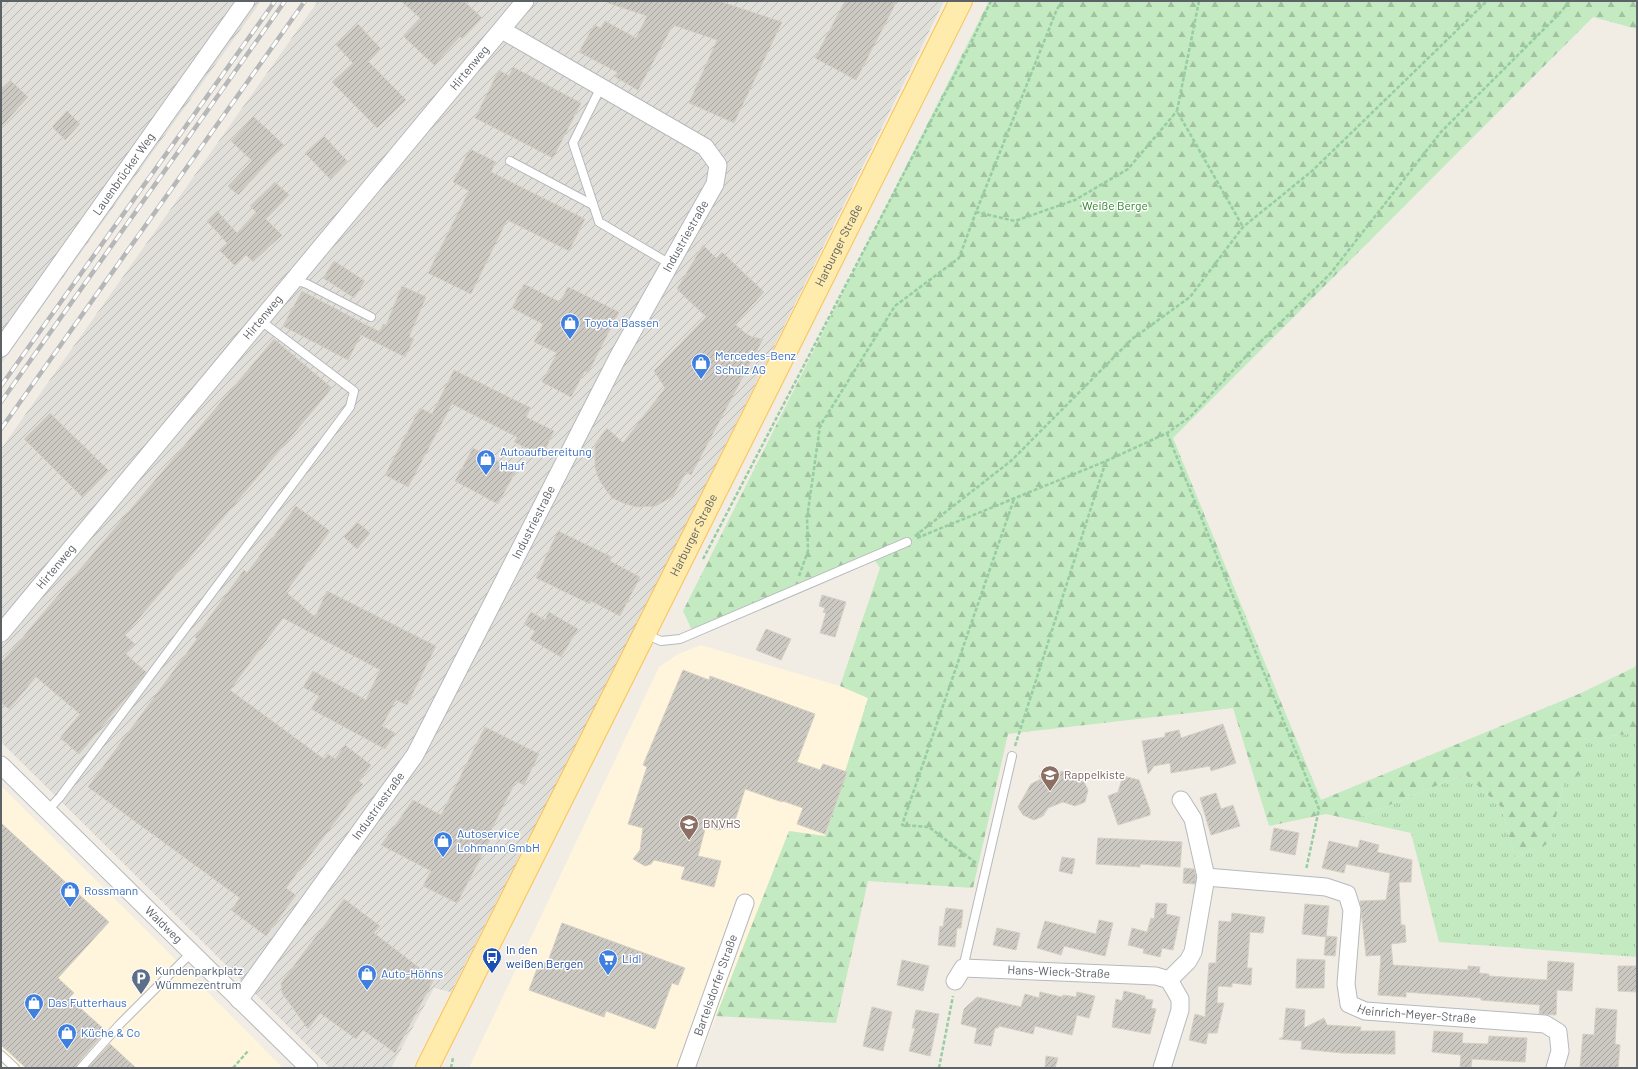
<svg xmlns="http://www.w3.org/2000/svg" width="1638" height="1069" font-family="Barlow,sans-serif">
  <defs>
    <pattern id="industrial-furrows" width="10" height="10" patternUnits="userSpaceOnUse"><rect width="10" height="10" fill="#e1dfda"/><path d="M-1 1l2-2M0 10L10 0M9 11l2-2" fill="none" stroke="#bab8b5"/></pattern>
    <pattern id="grass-tufts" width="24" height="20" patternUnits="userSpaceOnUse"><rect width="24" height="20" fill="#c3eac0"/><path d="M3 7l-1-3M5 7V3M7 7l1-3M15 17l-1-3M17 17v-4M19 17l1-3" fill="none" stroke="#a2c1a0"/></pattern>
    <pattern id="forest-firs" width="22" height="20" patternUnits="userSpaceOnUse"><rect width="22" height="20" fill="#c3eac0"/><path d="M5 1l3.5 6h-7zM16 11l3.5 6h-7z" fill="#a2c1a0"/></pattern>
    <pattern id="building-hatch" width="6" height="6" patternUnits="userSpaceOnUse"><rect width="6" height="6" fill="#ccc8c2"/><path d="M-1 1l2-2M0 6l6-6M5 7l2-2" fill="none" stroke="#a9a6a1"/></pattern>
  </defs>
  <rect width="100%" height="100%" fill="#f1ede5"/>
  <g fill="#fff4dc">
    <polygon points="701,645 840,686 868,698 825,836 789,831 696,1068 469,1068 659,667 678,654"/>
    <polygon points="1,786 134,918 283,1068 1,1068"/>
  </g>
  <g fill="url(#industrial-furrows)">
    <polygon points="1,1 261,1 1,364"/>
    <polygon points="318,1 944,1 636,627 451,992 434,988 391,1068 330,1068 1,742 1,449"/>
  </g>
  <polygon fill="url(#grass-tufts)" points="1637,733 1637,957 1439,942 1411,833 1353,820 1465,774 1501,807 1515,858 1550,843 1564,782 1581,739"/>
  <polygon fill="url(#forest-firs)" points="989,1 1637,1 1637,29 1593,17 1173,438 1321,800 1581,693 1637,666 1637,733 1582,739 1587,771 1564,782 1550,843 1515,858 1501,807 1465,774 1353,820 1326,814 1269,826 1233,708 1008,734 973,888 868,881 836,1023 716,1016 789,831 825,836 868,698 840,686 880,568 870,553 692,630 683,611"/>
  <g fill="url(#building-hatch)" stroke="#d6cfc3">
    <polygon points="401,1 464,1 482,18 462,39 460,37 434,65 403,36 420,18"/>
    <polygon points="608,1 719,1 782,22 734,123 689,103 717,40 673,25 638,90 615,77 617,72 579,52 594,25 601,28 605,21 636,38 647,16 608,3"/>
    <polygon points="845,1 897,1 856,80 815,58"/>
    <polygon points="358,24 381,49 368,61 406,100 377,128 332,82 353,63 336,45"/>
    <polygon points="513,67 581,103 553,158 475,118 499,70 509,76"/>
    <polygon points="10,80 28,97 1,127 1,90"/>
    <polygon points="67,111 80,124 65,140 52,127"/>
    <polygon points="254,117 284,145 238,195 228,186 252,161 231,141"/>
    <polygon points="324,136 348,162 330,179 305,153"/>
    <polygon points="470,149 496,162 491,172 585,219 569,251 507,220 471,294 428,273 469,191 453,182"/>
    <polygon points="275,182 289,195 266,219 282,235 253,262 246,255 235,266 220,251 227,243 207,221 217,211 237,233 256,212 250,206"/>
    <polygon points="703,245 716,258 722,252 764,292 735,324 745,333 752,337 763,339 691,475 686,472 673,496 656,506 636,507 623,503 612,498 599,480 595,467 595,444 607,428 623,443 665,388 654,371 706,317 677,289"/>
    <polygon points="334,261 365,281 354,298 323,278"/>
    <polygon points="524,284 560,302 568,287 619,312 588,373 585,371 571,397 542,382 557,353 534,342 543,324 512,308"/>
    <polygon points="402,286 426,297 409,337 414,339 405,357 361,335 348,360 283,326 302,291 380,332 383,324 386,325"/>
    <polygon points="274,339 332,388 125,635 135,644 126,654 146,672 131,692 79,754 60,738 80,714 36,677 9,709 1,703 1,663"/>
    <polygon points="454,370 531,408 526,417 554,431 542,456 514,442 517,437 452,404 408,487 385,475 420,408 432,414"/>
    <polygon points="50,413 109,471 82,497 24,439"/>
    <polygon points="473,448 516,471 498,504 455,481"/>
    <polygon points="296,506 330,531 286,592 315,617 327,591 436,646 407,705 396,700 382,726 395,733 385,749 311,709 319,696 303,687 313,671 366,700 380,670 283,618 230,690 324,759 328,754 335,759 345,745 371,765 359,781 363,784 286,888 296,895 266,936 231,910 240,898 88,787 197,639 195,637 244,570 247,573"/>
    <polygon points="357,522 370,533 357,549 344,537"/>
    <polygon points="558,531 612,557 610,561 640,577 620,616 591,601 590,604 536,578"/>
    <polygon points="822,595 846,602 835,637 820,633 826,613 823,612 825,608 819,606"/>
    <polygon points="531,612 545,620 549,612 578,629 561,657 530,639 535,631 524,624"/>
    <polygon points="766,629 791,639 781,660 756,650"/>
    <polygon points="683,670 709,680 710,676 815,714 797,762 820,770 823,764 847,772 825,834 797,824 803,808 783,801 782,802 745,789 733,827 717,830 706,825 698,856 721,861 714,887 681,879 685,867 654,860 651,864 645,866 633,859 640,850 643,828 628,824 647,767 643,765"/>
    <polygon points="1223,724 1236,763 1211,771 1210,766 1171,773 1170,763 1154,766 1148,774 1142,741 1165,737 1165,733 1179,730 1181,738"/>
    <polygon points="485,727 539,754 524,785 516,781 487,838 490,840 457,903 423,886 431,871 381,845 413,800 441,815"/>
    <polygon points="1062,771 1084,782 1088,790 1085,802 1075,806 1063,802 1048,808 1043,816 1034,820 1023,815 1018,807 1031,784 1041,779 1039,776 1050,772 1051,776"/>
    <polygon points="1123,776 1139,780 1150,810 1150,815 1118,825 1108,796 1118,792"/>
    <polygon points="1216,793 1221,809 1233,805 1240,826 1211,835 1200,798"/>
    <polygon points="1,823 109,922 58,978 74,993 69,998 106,1031 77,1064 76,1068 26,1068 1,1045"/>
    <polygon points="1274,828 1299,833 1295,855 1270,850"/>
    <polygon points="1098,838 1182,842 1180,867 1140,864 1140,867 1096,864"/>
    <polygon points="1360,840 1379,845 1377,852 1412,860 1411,882 1399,882 1401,925 1405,925 1406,942 1391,944 1393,965 1468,970 1468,966 1480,967 1479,973 1489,974 1489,976 1547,980 1548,961 1574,963 1572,991 1557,990 1556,1015 1539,1014 1540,1005 1481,1000 1481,998 1406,992 1406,997 1378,995 1381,955 1366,956 1360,901 1386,900 1390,873 1346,864 1344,873 1322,868 1329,841 1358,848"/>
    <polygon points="1062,857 1075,859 1072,874 1059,871"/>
    <polygon points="1184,868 1194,869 1196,877 1195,884 1183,883"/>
    <polygon points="344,899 380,926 374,933 434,979 395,1053 363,1030 356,1039 320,1013 308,1029 282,993 281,983"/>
    <polygon points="1156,903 1167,904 1166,914 1180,917 1173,950 1162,948 1160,957 1143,953 1144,949 1128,945 1132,928 1147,932 1151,918 1154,919"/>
    <polygon points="1305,904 1329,906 1326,937 1302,934"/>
    <polygon points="946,908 963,910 961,928 957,928 955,947 938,945 940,926 943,927"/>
    <polygon points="1232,913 1265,917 1263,933 1250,932 1247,968 1252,968 1251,985 1232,983 1232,987 1218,986 1217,1003 1224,1003 1217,1033 1208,1033 1206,1044 1189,1040 1195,1014 1205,1017 1209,963 1216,963 1219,921 1231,922"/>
    <polygon points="1099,920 1113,923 1105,956 1064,946 1061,955 1037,948 1045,921 1096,934"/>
    <polygon points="562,923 685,968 678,985 672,983 655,1029 606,1011 604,1017 529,990 540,961 547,964"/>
    <polygon points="997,928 1020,933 1016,950 993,945"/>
    <polygon points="1326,936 1337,937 1335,956 1324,955"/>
    <polygon points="1297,959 1325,960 1324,988 1296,988"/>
    <polygon points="902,960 929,966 923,991 897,985"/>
    <polygon points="1618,966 1637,966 1637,992 1618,991"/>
    <polygon points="1124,991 1145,996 1145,999 1153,1000 1151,1008 1156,1009 1150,1034 1112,1027 1116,999 1122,1001"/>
    <polygon points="1040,992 1062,997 1063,995 1076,997 1077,992 1095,996 1089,1018 1077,1015 1072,1035 1035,1026 1033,1034 999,1026 998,1028 995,1028 991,1046 974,1043 977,1028 961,1024 964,1009 977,997 1021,1007 1025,994 1039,998"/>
    <polygon points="872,1007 892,1012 883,1051 863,1046"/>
    <polygon points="1286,1008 1305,1010 1304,1028 1324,1018 1327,1025 1361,1027 1360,1031 1395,1031 1395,1054 1342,1053 1301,1049 1302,1041 1279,1039 1283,1037"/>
    <polygon points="1596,1008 1617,1010 1615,1044 1620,1045 1618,1068 1580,1067 1583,1034 1594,1035"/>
    <polygon points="916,1010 939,1014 930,1056 909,1051 915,1028 912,1028"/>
    <polygon points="1434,1031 1463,1033 1462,1043 1488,1044 1489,1036 1527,1038 1525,1062 1472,1059 1471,1068 1460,1067 1461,1055 1432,1052"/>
    <polygon points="110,1044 136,1068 88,1068"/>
    <polygon points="1046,1056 1058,1058 1055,1068 1045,1068"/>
  </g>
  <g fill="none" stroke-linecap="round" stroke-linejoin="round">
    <g stroke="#b6b9bd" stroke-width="10">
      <g id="service">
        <polyline points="601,87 573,143 599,222 670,264"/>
        <polyline points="510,161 593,205"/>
        <polyline points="295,280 307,284 371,317"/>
        <polyline points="645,634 661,641 680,639 907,542"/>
        <polyline points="47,811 60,797 350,407 354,391 261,321"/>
        <polyline points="963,968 1012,756"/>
        <polyline points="1,1055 15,1068"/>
        <polyline points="81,1068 120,1024 191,953"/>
      </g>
    </g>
    <g stroke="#b6b9bd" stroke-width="19">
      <g id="minor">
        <path id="s1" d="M1,348L246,1"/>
        <path id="s2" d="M1,633L525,1"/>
        <path id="s3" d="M1,765L309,1068"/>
        <path id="s4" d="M1206,877L1326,887L1347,894L1352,910L1346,984L1349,1004L1365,1011L1545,1024L1558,1032L1560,1051L1555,1068"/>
        <path id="s5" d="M955,981L963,968L1156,976L1169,980"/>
        <path id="s6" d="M239,1000L415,755L617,359L715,184L718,165L705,147L502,30"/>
        <path id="s7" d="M686,1068L745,903"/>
        <polyline points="1162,1068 1180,1010 1180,999 1169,980 1188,961 1193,952 1206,877 1193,819 1181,800"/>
      </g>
    </g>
    <g stroke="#fec051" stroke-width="24">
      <g id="primary">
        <path id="s8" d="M427,1068L961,1"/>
      </g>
    </g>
    <g stroke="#98cca3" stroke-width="2.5" stroke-dasharray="4 2" stroke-linecap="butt">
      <polyline points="1063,1 1057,9 976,212 1015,221 1075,200 1128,169 1177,111"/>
      <polyline points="1199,1 1177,111 1243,227"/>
      <polyline points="1167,433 1319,809 1306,870"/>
      <polyline points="915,536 1012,460 1132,339 1190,297 1243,227 1312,171 1487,1"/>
      <polyline points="917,538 1106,461 1167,433 1190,417 1248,354 1330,274 1441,132 1558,15 1570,1"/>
      <polyline points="703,559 887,206 969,47 991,1"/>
      <polyline points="799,576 808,551 807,518 820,426 895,306 959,258 976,212"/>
      <polyline points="1015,746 1106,461"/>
      <polyline points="976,863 929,827 902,825 1014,499"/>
      <polyline points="233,1068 248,1051"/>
      <polyline points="451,1068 453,1058"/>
      <polyline points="939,1068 953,996"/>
    </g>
    <use href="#service" stroke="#fff" stroke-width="8"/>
    <use href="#minor" stroke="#fff" stroke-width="17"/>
    <use href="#primary" stroke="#ffebac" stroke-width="22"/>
    <g stroke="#b6b7b8" stroke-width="4.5">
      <g id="rail">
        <polyline points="1,386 275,1"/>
        <polyline points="1,402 285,1"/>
        <polyline points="1,429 305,1"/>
      </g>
    </g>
    <use href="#rail" stroke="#fff" stroke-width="3" stroke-dasharray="9" stroke-linecap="butt"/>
  </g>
  <defs>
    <g id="shop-pin" transform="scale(1)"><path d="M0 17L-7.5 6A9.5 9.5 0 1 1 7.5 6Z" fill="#3f7fe0" stroke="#fff"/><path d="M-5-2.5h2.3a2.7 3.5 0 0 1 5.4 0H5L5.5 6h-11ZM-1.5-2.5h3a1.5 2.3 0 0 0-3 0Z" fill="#fff"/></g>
    <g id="school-pin" transform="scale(1)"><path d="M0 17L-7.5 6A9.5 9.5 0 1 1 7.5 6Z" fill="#8d6e63" stroke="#fff"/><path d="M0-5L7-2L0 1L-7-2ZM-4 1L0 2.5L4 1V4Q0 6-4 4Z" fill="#fff"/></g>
    <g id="bus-pin" transform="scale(1)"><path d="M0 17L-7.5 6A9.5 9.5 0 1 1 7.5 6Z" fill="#1a4fb4" stroke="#fff"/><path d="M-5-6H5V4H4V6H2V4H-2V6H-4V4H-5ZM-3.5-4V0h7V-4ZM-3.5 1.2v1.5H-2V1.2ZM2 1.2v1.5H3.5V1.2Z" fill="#fff"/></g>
    <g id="supermarket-pin" transform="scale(1)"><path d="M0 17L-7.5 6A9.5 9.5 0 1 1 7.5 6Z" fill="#3f7fe0" stroke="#fff"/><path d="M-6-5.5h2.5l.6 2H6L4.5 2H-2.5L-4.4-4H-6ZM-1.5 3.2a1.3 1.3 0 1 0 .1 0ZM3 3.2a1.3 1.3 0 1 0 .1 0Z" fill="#fff"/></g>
    <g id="parking-pin" transform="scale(1)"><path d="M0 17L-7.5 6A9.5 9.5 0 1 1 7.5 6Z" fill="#5c6f8a" stroke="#fff"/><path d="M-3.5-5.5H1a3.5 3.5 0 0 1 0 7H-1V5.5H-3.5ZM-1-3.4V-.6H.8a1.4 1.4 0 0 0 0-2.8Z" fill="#fff"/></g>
  </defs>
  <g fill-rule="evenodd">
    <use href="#shop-pin" x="570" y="323"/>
    <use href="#shop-pin" x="701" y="363"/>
    <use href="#shop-pin" x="486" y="459"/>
    <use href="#school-pin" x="1050" y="775"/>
    <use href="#school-pin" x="689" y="824"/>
    <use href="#shop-pin" x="443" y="841"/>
    <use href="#shop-pin" x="70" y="891"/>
    <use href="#bus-pin" x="492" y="957"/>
    <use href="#supermarket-pin" x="608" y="959"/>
    <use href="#shop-pin" x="367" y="974"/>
    <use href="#parking-pin" x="141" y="978"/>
    <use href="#shop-pin" x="34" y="1003"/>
    <use href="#shop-pin" x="67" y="1033"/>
  </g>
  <g text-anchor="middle" stroke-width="3" stroke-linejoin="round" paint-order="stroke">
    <g font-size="12" fill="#5d6267" stroke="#fff">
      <text dy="4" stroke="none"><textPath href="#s2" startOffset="734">Hirtenweg</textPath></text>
      <text dy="4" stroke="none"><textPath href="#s1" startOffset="213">Lauenbrücker Weg</textPath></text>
      <text dy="4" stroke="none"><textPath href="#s6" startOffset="887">Industriestraße</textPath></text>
      <text dy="4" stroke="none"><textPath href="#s8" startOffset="920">Harburger Straße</textPath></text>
      <text dy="4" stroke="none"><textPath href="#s2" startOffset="410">Hirtenweg</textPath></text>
      <text dy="4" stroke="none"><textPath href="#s6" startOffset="563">Industriestraße</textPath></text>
      <text dy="4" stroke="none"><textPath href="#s8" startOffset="596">Harburger Straße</textPath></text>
      <text dy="4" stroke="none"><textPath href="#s2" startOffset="86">Hirtenweg</textPath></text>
      <text dy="4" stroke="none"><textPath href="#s6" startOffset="239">Industriestraße</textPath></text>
      <text dy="4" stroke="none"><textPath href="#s3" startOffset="228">Waldweg</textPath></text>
      <text dy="4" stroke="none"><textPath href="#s5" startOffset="111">Hans-Wieck-Straße</textPath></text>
      <text dy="4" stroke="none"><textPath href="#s7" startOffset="88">Bartelsdorfer Straße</textPath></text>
      <text dy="4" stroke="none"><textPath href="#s4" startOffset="323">Heinrich-Meyer-Straße</textPath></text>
    </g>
    <g font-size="12" fill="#30862d" stroke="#fff">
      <text x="1115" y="210">Weiße Berge</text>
    </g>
    <g font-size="12" fill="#366cbe" stroke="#fff" text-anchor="start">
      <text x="584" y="327">Toyota Bassen</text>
      <text x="715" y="360">Mercedes-Benz<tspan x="715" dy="14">Schulz AG</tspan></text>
      <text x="500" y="456">Autoaufbereitung<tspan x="500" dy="14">Hauf</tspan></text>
      <text x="457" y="838">Autoservice<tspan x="457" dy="14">Lohmann GmbH</tspan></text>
      <text x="84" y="895">Rossmann</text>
      <text x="622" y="963">Lidl</text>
      <text x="381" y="978">Auto-Höhns</text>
      <text x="48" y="1007">Das Futterhaus</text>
      <text x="81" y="1037">Küche &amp; Co</text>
    </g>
    <g font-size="12" fill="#785e54" stroke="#fff" text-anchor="start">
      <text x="1064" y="779">Rappelkiste</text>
      <text x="703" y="828">BNVHS</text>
    </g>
    <g font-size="12" fill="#164399" stroke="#fff" text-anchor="start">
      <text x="506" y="954">In den<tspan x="506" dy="14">weißen Bergen</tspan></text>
    </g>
    <g font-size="12" fill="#4e5e75" stroke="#fff" text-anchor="start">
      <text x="155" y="975">Kundenparkplatz<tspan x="155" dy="14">Wümmezentrum</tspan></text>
    </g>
  </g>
  <rect width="1638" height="1069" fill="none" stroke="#5d6267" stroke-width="4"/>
</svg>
